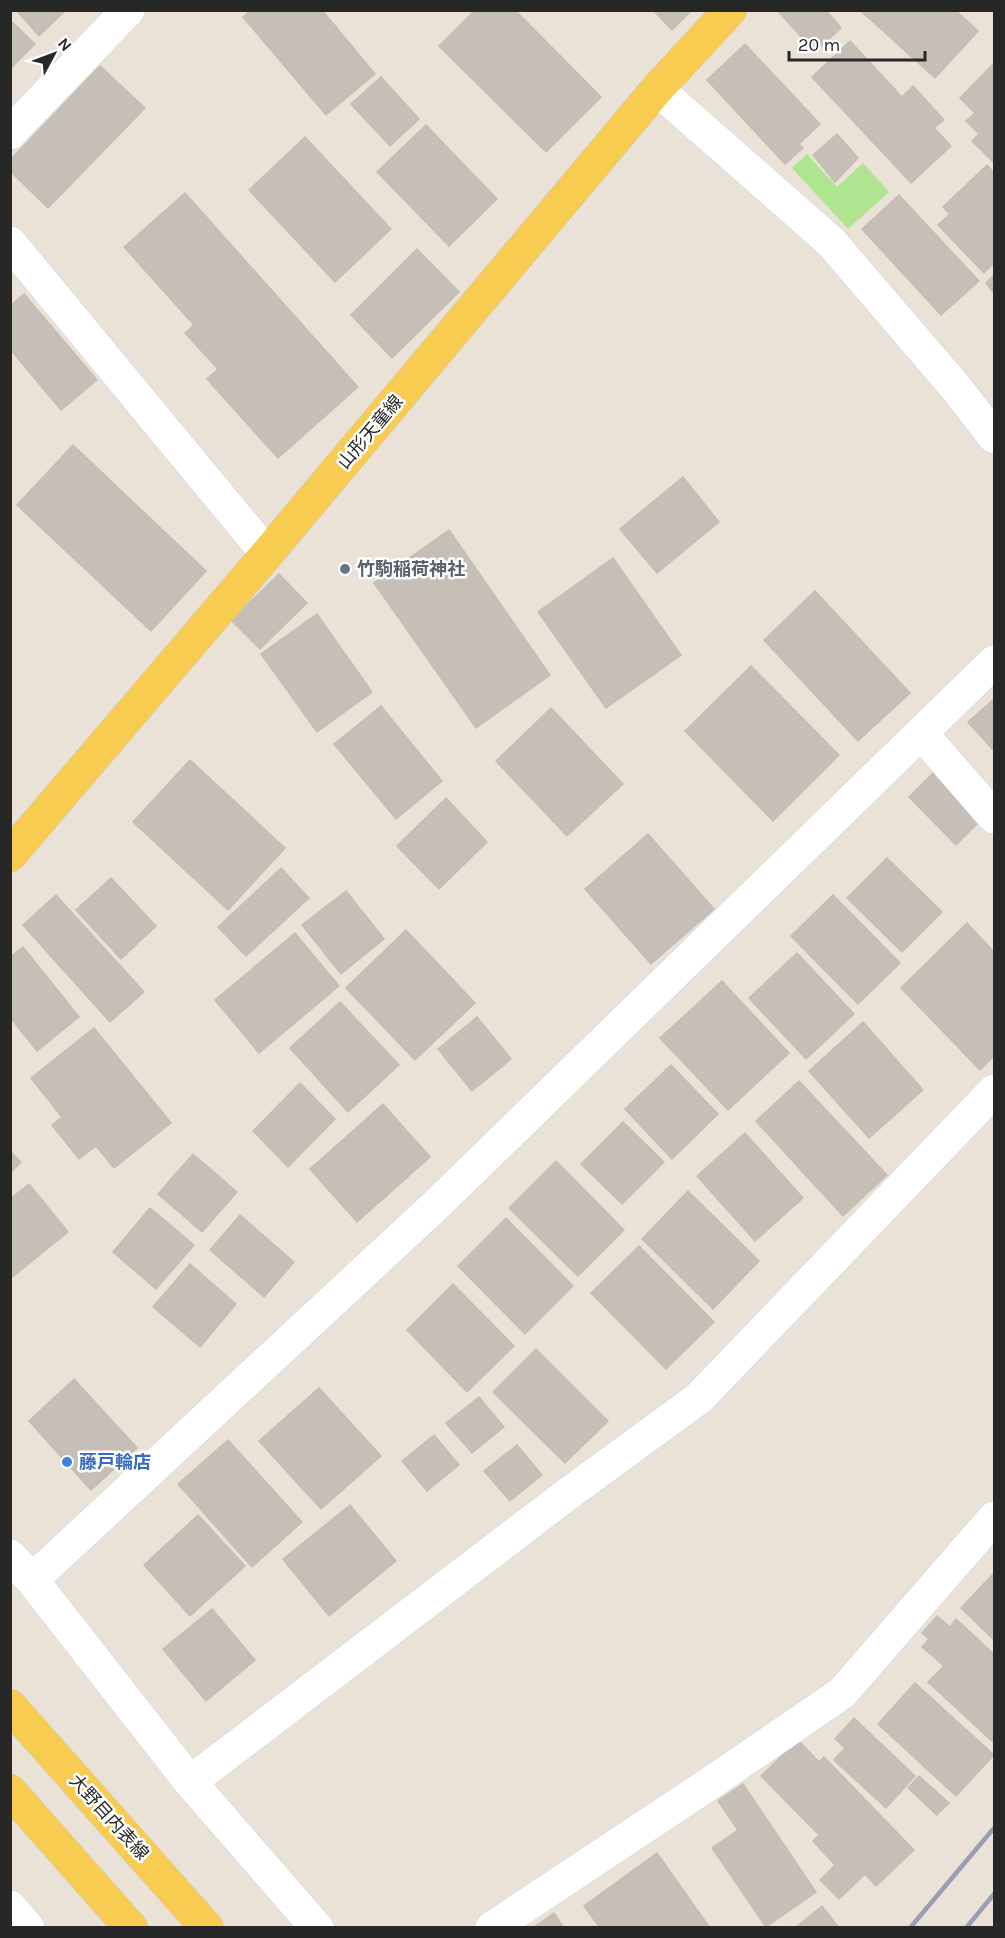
<svg xmlns="http://www.w3.org/2000/svg" width="1005" height="1938" font-family="Karla,'Noto Sans JP',sans-serif">
  <rect width="100%" height="100%" fill="#ebe2d7"/>
  <polygon fill="#afe590" points="807,154 837,187 863,163 889,192 848,229 792,168"/>
  <g fill="#c6bfb7" stroke="#c6beb1" stroke-width="1.5">
    <polygon points="16,10 66,10 39,36"/>
    <polygon points="251,10 322,10 375,74 326,115 243,17"/>
    <polygon points="475,10 515,10 601,97 546,152 439,46"/>
    <polygon points="653,10 692,10 672,30"/>
    <polygon points="777,10 826,10 841,28 815,52"/>
    <polygon points="860,10 955,10 978,31 935,78"/>
    <polygon points="10,20 35,44 10,69"/>
    <polygon points="850,41 902,97 913,86 944,120 934,128 951,146 911,183 812,77"/>
    <polygon points="745,44 820,124 799,144 803,148 785,164 707,80"/>
    <polygon points="994,63 994,163 972,141 979,134 966,121 975,113 960,98"/>
    <polygon points="100,66 145,108 48,208 10,171 10,160"/>
    <polygon points="381,77 419,119 390,146 351,104"/>
    <polygon points="426,125 497,199 449,246 377,172"/>
    <polygon points="837,134 858,158 835,182 813,155"/>
    <polygon points="305,137 391,229 335,282 249,190"/>
    <polygon points="987,165 994,173 994,263 984,273 938,225 950,214 943,207"/>
    <polygon points="185,193 358,387 278,458 207,379 218,369 185,333 194,325 124,247"/>
    <polygon points="899,195 979,281 941,315 862,229"/>
    <polygon points="417,249 459,292 392,358 351,315"/>
    <polygon points="994,275 994,293 986,283"/>
    <polygon points="24,294 97,380 61,410 10,349 10,306"/>
    <polygon points="73,445 206,571 151,631 17,505"/>
    <polygon points="683,477 719,522 657,573 620,529"/>
    <polygon points="449,530 550,675 476,728 374,583"/>
    <polygon points="613,558 681,655 606,708 538,612"/>
    <polygon points="279,574 307,603 260,649 231,620"/>
    <polygon points="815,591 910,693 858,741 764,640"/>
    <polygon points="317,614 372,692 317,732 261,654"/>
    <polygon points="751,666 839,755 773,821 685,731"/>
    <polygon points="994,699 994,749 993,750 968,722"/>
    <polygon points="381,706 442,781 396,819 334,744"/>
    <polygon points="551,708 623,784 567,836 496,761"/>
    <polygon points="190,760 285,848 228,910 133,822"/>
    <polygon points="941,765 988,813 956,845 909,797"/>
    <polygon points="446,798 487,842 439,889 397,846"/>
    <polygon points="648,834 714,909 651,964 585,889"/>
    <polygon points="887,858 942,912 902,952 847,898"/>
    <polygon points="281,868 309,898 246,956 218,927"/>
    <polygon points="111,878 156,926 121,959 76,910"/>
    <polygon points="346,891 384,939 341,974 302,925"/>
    <polygon points="56,895 144,992 110,1022 23,925"/>
    <polygon points="833,895 900,963 858,1004 791,936"/>
    <polygon points="967,923 994,952 994,1056 980,1070 901,988"/>
    <polygon points="406,930 475,1003 415,1060 346,988"/>
    <polygon points="295,933 339,986 259,1053 215,1000"/>
    <polygon points="23,947 79,1017 37,1051 10,1017 10,957"/>
    <polygon points="797,953 854,1014 806,1059 749,998"/>
    <polygon points="722,981 789,1053 728,1110 660,1038"/>
    <polygon points="340,1002 399,1065 348,1112 290,1048"/>
    <polygon points="477,1017 511,1059 472,1091 438,1049"/>
    <polygon points="863,1022 923,1090 869,1138 809,1071"/>
    <polygon points="94,1028 171,1123 114,1168 96,1146 79,1159 52,1125 62,1117 31,1078"/>
    <polygon points="671,1065 718,1114 672,1159 625,1109"/>
    <polygon points="799,1081 887,1175 843,1216 756,1121"/>
    <polygon points="300,1083 335,1119 288,1167 253,1131"/>
    <polygon points="383,1104 430,1157 357,1222 310,1169"/>
    <polygon points="623,1122 664,1162 622,1204 581,1164"/>
    <polygon points="745,1133 803,1198 755,1241 697,1176"/>
    <polygon points="10,1151 21,1162 10,1173"/>
    <polygon points="193,1154 237,1192 202,1232 158,1194"/>
    <polygon points="556,1161 624,1230 578,1276 509,1208"/>
    <polygon points="29,1184 68,1232 10,1279 10,1199"/>
    <polygon points="688,1191 759,1261 713,1309 642,1239"/>
    <polygon points="150,1208 194,1245 156,1289 113,1252"/>
    <polygon points="240,1215 294,1262 264,1297 210,1250"/>
    <polygon points="506,1218 573,1286 525,1334 458,1266"/>
    <polygon points="639,1246 714,1322 666,1369 591,1293"/>
    <polygon points="190,1264 236,1304 200,1347 153,1307"/>
    <polygon points="453,1284 514,1346 467,1392 407,1330"/>
    <polygon points="536,1349 608,1421 565,1463 493,1392"/>
    <polygon points="74,1379 137,1448 91,1490 29,1421"/>
    <polygon points="319,1388 381,1456 321,1509 259,1441"/>
    <polygon points="479,1397 504,1427 472,1453 446,1423"/>
    <polygon points="434,1435 459,1465 427,1491 402,1461"/>
    <polygon points="228,1440 302,1522 252,1567 178,1484"/>
    <polygon points="517,1445 542,1475 510,1501 484,1471"/>
    <polygon points="350,1505 396,1561 329,1616 283,1559"/>
    <polygon points="198,1515 245,1566 190,1616 144,1565"/>
    <polygon points="994,1573 994,1640 961,1608"/>
    <polygon points="212,1609 255,1660 206,1701 163,1649"/>
    <polygon points="937,1616 950,1627 956,1619 994,1654 994,1743 928,1682 944,1666 922,1647 929,1639 922,1633"/>
    <polygon points="915,1683 994,1755 956,1796 878,1724"/>
    <polygon points="854,1718 915,1776 886,1808 834,1760 845,1748 835,1739"/>
    <polygon points="798,1740 819,1762 824,1757 914,1850 876,1886 865,1874 839,1899 820,1880 835,1865 813,1841 819,1835 761,1776"/>
    <polygon points="919,1776 949,1803 937,1815 908,1788"/>
    <polygon points="743,1784 816,1892 766,1927 712,1848 738,1830 718,1801"/>
    <polygon points="657,1853 710,1928 600,1928 584,1906"/>
    <polygon points="822,1906 839,1928 795,1928"/>
    <polygon points="554,1913 564,1928 533,1928"/>
  </g>
  <g fill="none" stroke-linecap="round" stroke-linejoin="round">
    <g stroke="#cdd1e1" stroke-width="34">
      <g id="minor">
        <polyline points="657,89 831,242 957,389 994,437"/>
        <polyline points="10,133 128,10"/>
        <polyline points="10,243 267,554"/>
        <polyline points="922,734 994,817"/>
        <polyline points="10,1556 32,1580 436,1205 994,662"/>
        <polyline points="32,1580 190,1782 317,1928"/>
        <polyline points="190,1782 565,1496 699,1398 994,1091"/>
        <polyline points="10,1907 28,1928"/>
        <polyline points="492,1928 709,1784 842,1693 994,1518"/>
      </g>
    </g>
    <g stroke="#c7c7c7" stroke-width="34">
      <g id="major">
        <polyline points="10,855 267,554 657,89 730,10"/>
        <polyline points="10,1706 207,1928"/>
        <polyline points="10,1791 131,1928"/>
      </g>
    </g>
    <use href="#minor" stroke="#fff" stroke-width="33"/>
    <use href="#major" stroke="#f7cc50" stroke-width="33"/>
    <g stroke="#9a9eb3" stroke-width="4.5">
      <polyline points="910,1928 994,1828"/>
      <polyline points="966,1928 994,1894"/>
    </g>
  </g>
  <circle fill="#6b7280" stroke="#fff" stroke-width="2" cx="345" cy="569" r="6"/>
  <circle fill="#3f7fe0" stroke="#fff" stroke-width="2" cx="67" cy="1462" r="6"/>
  <g text-anchor="middle" stroke-width="5" stroke-linejoin="round" paint-order="stroke">
    <g font-size="18" fill="#272727" stroke="#fff">
      <text transform="translate(370 432) rotate(-50)" y="6">山形天童線</text>
      <text transform="translate(109 1817) rotate(48)" y="6">大野目内表線</text>
    </g>
    <g font-size="18" font-weight="bold" fill="#5b616d" stroke="#fff" text-anchor="start">
      <text x="357" y="575">竹駒稲荷神社</text>
    </g>
    <g font-size="18" font-weight="bold" fill="#366cbe" stroke="#fff" text-anchor="start">
      <text x="79" y="1468">藤戸輪店</text>
    </g>
  </g>
  <rect width="1005" height="1938" fill="none" stroke="#272727" stroke-width="24"/>
  <g transform="translate(54 54) rotate(49)" stroke="#ffffff" stroke-width="4.5" paint-order="stroke">
  <path d="M0-4.5L10 22L0 15L-10 22Z" fill="#272727"/>
  <text y="-9" font-size="16" font-weight="bold" text-anchor="middle" fill="#272727">N</text>
  </g>
  <path d="M789 51v9h136v-9" fill="none" stroke="#272727" stroke-width="3"/>
  <text x="798" y="51" font-size="18" fill="#272727" stroke="#ffffff" stroke-width="4.5" paint-order="stroke">20 m</text>
</svg>
